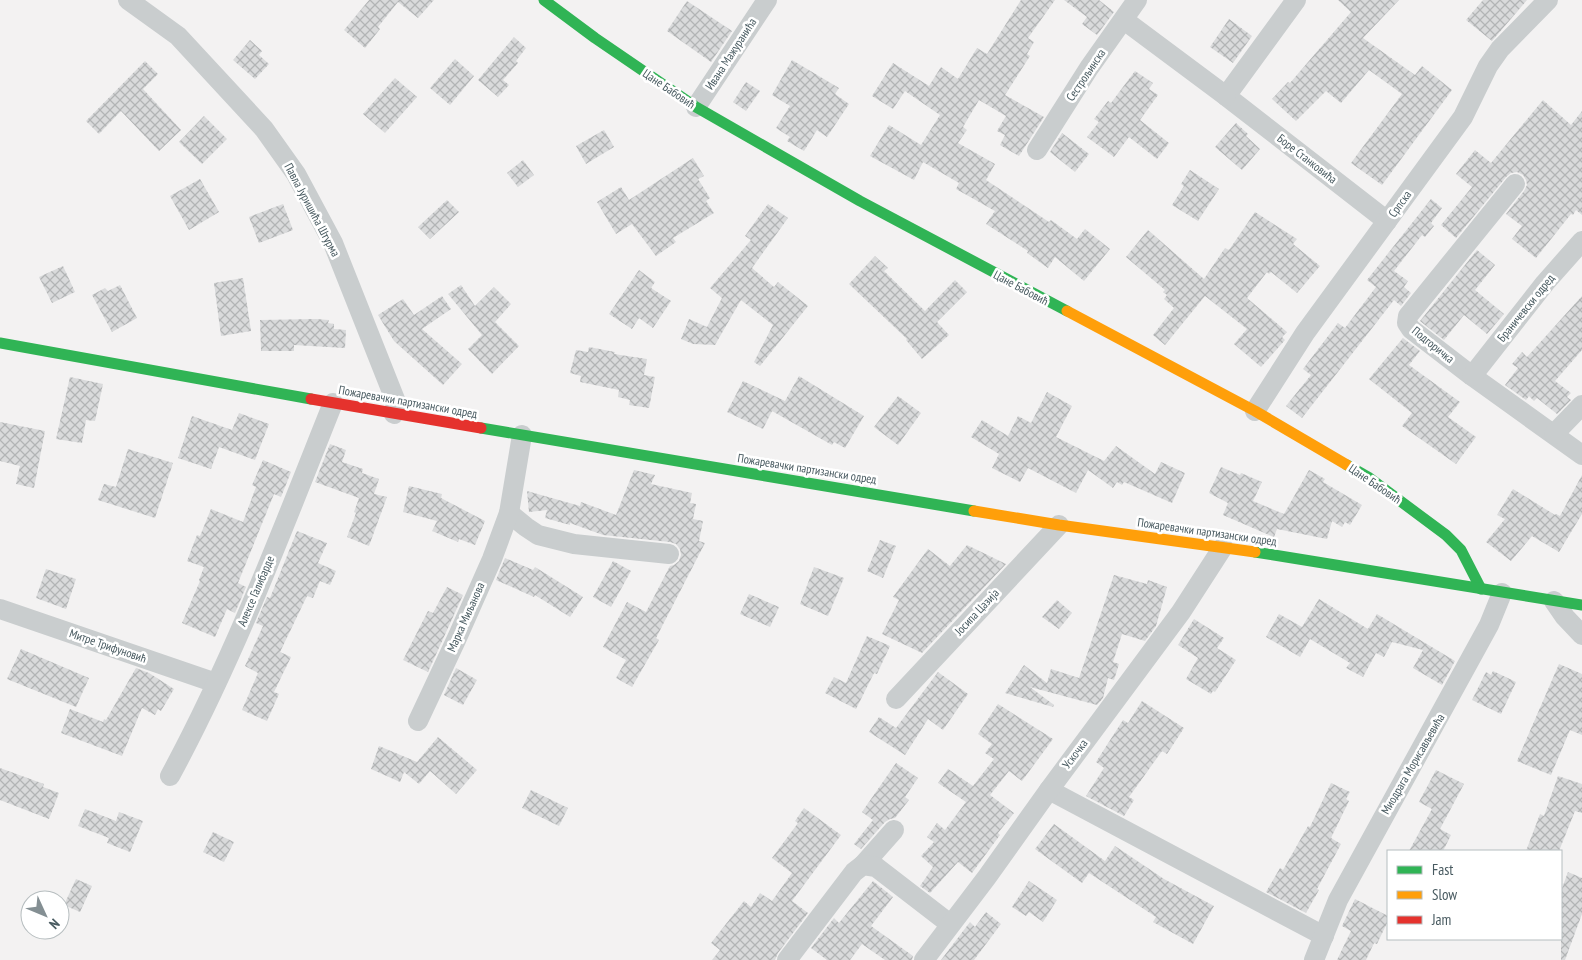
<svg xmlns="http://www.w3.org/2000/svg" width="1582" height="960" font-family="'PT Sans Narrow',sans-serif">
  <defs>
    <pattern id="building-cross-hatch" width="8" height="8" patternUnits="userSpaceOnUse" patternTransform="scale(1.25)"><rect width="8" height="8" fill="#d9dadb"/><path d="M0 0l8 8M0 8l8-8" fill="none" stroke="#b2b4b5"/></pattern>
  </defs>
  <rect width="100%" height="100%" fill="#f3f2f2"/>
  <g fill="url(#building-cross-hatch)">
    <polygon points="369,0 434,0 418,18 398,2 378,27 380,29 365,48 344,30"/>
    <polygon points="1021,0 1055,0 1028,38 1034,42 1027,54 1030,56 1005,95 1044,117 1019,156 1000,145 1005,135 997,131 1006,116 979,100 963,127 967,130 958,143 995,164 986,180 1049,222 1051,220 1077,239 1085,229 1110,249 1084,281 1055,257 1048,268 1027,253 1028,251 986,224 995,211 956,189 959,183 923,162 914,180 870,156 889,125 921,145 940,115 905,91 893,109 872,96 893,63 929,86 941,67 958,79 977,48 987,54"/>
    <polygon points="1064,0 1099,0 1114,12 1097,35 1082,24 1087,17"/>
    <polygon points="1338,0 1399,0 1363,38 1415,75 1422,66 1452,90 1382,185 1351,163 1402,94 1369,70 1341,103 1326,91 1296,121 1272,99 1288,82 1290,83 1351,12"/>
    <polygon points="1483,0 1527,0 1492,41 1466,20"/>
    <polygon points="687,1 732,31 711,62 667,31"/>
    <polygon points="1229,19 1252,36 1233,63 1210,47"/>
    <polygon points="514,37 526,48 516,61 518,63 503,80 509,85 498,97 478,80"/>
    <polygon points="250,40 262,51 259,55 269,64 255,79 233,60"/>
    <polygon points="455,59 474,76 450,105 430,88"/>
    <polygon points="792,60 839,88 835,94 849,104 827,137 817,130 804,151 787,141 790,137 776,128 790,106 772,95"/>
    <polygon points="145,61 158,74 143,89 181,130 159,151 121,111 99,134 86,121"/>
    <polygon points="1135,71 1153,83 1149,89 1158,95 1140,120 1169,143 1157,159 1129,137 1114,157 1087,137 1099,122 1094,119 1108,101 1111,103"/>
    <polygon points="395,78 417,97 385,133 363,114"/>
    <polygon points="746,82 760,91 746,111 733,102"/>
    <polygon points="1543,100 1571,125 1582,111 1582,215 1576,210 1573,215 1571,214 1536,258 1512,239 1522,226 1506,214 1524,191 1527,185 1526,180 1523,175 1517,172 1511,173 1506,177 1456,238 1441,225 1472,187 1456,174 1475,150 1491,163"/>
    <polygon points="204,116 227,139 202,164 179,142"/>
    <polygon points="1236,123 1248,134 1246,136 1260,149 1242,170 1215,147"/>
    <polygon points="604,130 614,147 586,164 576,146"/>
    <polygon points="1062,133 1089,154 1075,172 1050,152"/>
    <polygon points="693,158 704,176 698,179 710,198 706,201 714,213 673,238 676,242 656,256 632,224 616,234 597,202 621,187 629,200"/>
    <polygon points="523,160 534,175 518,187 507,173"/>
    <polygon points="1190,170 1219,189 1198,221 1172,205 1184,186 1181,184"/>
    <polygon points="200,179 219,212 189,230 170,196"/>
    <polygon points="1431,199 1442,208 1431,223 1434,226 1425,237 1422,235 1394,271 1408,281 1404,287 1411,293 1401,306 1394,300 1302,418 1286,406 1311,375 1303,369 1338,323 1345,328 1376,287 1367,280"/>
    <polygon points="447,200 459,212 430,239 418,227"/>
    <polygon points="283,204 293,230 259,243 249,217"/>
    <polygon points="768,204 788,218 752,268 774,287 778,282 808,306 760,366 754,362 773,325 741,300 715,345 693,344 681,339 689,319 707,327 722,298 710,288 751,240 745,236"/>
    <polygon points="1255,212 1297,239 1293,244 1320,266 1297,293 1271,272 1269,274 1267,272 1247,298 1287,332 1282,337 1285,340 1261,367 1234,344 1247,329 1205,296 1165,345 1153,335 1174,308 1164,299 1167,295 1163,292 1165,290 1126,257 1148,230 1204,279 1225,248 1229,250"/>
    <polygon points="1477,250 1495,265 1475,290 1504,314 1487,334 1464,315 1444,340 1420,321"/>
    <polygon points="875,256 888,268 884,271 925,311 955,280 967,292 937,322 949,335 922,359 906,340 907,339 849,284"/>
    <polygon points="63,266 75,292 52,303 39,277"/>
    <polygon points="639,270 655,282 651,288 671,301 653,328 639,318 632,329 609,314"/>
    <polygon points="243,278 251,331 221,336 214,283"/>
    <polygon points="120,285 137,318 112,332 92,295 105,288 108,291"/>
    <polygon points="461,285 475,306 494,287 511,304 495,322 519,346 492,374 468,349 482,335 448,294"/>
    <polygon points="442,296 451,309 422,329 462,364 443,385 394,341 378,315 403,299 414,315"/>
    <polygon points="1582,296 1582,350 1555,381 1571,393 1567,397 1571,400 1557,414 1537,398 1534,401 1529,396 1526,400 1505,385 1518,368 1512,364 1522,352 1527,357"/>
    <polygon points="316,319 329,320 328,323 334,324 334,329 346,330 345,348 294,345 294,351 261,351 260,320"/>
    <polygon points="1403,338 1420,351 1409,365 1460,402 1448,417 1476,437 1456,464 1402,426 1412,413 1369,379"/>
    <polygon points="589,347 615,352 614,354 647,359 644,375 655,377 649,408 629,405 630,400 618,397 619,390 580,382 581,376 570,373 576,350 588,352"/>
    <polygon points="799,376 864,416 845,448 834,442 832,445 772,411 763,429 727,412 743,381 785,401"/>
    <polygon points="70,377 103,384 95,421 86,420 82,443 56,439"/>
    <polygon points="1047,392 1072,406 1056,437 1104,461 1116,446 1155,474 1161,462 1185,473 1172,503 1124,482 1122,485 1117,482 1113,488 1088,470 1076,493 1028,468 1020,482 992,468 999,454 971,437 982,420 1008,436 1018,416 1031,423"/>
    <polygon points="898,396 921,413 898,445 874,427"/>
    <polygon points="239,413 269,424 255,460 219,447 211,469 178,458 192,416 232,430"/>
    <polygon points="0,422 45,431 34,488 16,484 20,466 0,461"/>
    <polygon points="330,444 346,450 342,462 363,469 362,473 379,479 374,494 387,497 369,546 347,537 356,513 354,512 359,498 315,482"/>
    <polygon points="128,449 173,463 155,518 98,500 104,484 116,487"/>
    <polygon points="263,460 291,472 281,497 274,494 238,583 246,587 235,613 227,609 215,637 182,623 200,581 199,580 204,567 187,561 197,535 200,536 211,509 243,522 256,487 252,485"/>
    <polygon points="1221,467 1240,475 1241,473 1262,482 1253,501 1284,514 1309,470 1325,479 1323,482 1362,505 1350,525 1345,522 1342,527 1332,521 1327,539 1277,529 1274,537 1223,515 1228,503 1209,493"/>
    <polygon points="634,470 655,475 651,484 692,493 690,503 696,504 693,519 703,521 699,541 705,543 656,638 659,640 632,687 616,678 626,660 603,647 627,602 646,612 670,566 674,565 679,561 681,555 680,549 676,544 670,542 603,535 570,523 570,525 545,518 547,510 529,512 527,491 580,506 581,502 616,515"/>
    <polygon points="1582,475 1582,514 1559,552 1532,536 1511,561 1486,542 1505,519 1497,515 1513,489 1555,515 1556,514 1560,516"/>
    <polygon points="409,486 442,494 441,498 485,521 475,545 459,539 458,542 432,531 437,521 403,512"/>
    <polygon points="297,531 327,543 318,563 336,571 330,585 320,581 313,598 307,596 280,652 291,657 274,692 279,694 267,721 242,710 258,673 245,666 263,626 256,623 267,597 270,598"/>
    <polygon points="880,540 896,546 883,578 867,571"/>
    <polygon points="967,545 1006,564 922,653 882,634 899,600 893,597 928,549 950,566"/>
    <polygon points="505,558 533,570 535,567 583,597 570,617 535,595 534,597 496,580"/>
    <polygon points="613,561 631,571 611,607 593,597"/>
    <polygon points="814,567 844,578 828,616 800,604"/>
    <polygon points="46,569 76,579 66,609 36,598"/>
    <polygon points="1114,575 1147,584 1148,580 1167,587 1156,626 1145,641 1122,634 1113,662 1119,664 1114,680 1108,678 1103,698 1097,705 1030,687 1054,705 1053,707 1005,693 1024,665 1047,683 1051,669 1079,678"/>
    <polygon points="447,587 463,595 428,672 403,660 428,611 433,613"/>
    <polygon points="749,594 779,607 770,627 740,614"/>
    <polygon points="1319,599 1368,629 1377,614 1455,661 1442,685 1413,668 1423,650 1392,642 1384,657 1376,653 1363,677 1346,668 1350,663 1310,639 1300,657 1266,637 1279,614 1302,627"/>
    <polygon points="1057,600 1072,613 1059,629 1042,617"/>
    <polygon points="1194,619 1224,638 1217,648 1236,660 1215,692 1213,691 1211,694 1186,679 1198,658 1178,645"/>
    <polygon points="867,636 890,646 877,674 874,673 856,709 825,693 834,677 846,683"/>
    <polygon points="21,649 89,678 76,707 7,679"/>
    <polygon points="1559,664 1582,674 1582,735 1570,730 1551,775 1517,761"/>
    <polygon points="136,668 149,673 174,689 161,711 158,709 155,715 142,708 122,756 61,733 70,709 103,722 104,719 106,720"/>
    <polygon points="456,668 477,680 463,705 444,695"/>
    <polygon points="1493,671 1516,682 1501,714 1472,700 1486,672 1491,675"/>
    <polygon points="938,672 968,694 943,730 928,719 905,755 869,732 879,717 896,728"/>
    <polygon points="1142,701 1184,728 1167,754 1162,751 1129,797 1134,800 1124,816 1086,796 1104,768 1096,762 1123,720 1128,723"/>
    <polygon points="998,704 1053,739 1022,781 1009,771 990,795 1014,813 998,833 1000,835 972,873 958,862 930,893 920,886 933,867 921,856 934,842 927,837 937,823 945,830 966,802 938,783 948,769 973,786 994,759 985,753 992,744 978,734"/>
    <polygon points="438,737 477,770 456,794 430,771 419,784 404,772 400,782 371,769 379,746 417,762"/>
    <polygon points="896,763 918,778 905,797 909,800 895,818 890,819 885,822 861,849 854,844 873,820 862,812"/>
    <polygon points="0,768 44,784 43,787 59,793 49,819 0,800"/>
    <polygon points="1436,770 1464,784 1440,829 1451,835 1443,851 1409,851 1432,809 1419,802"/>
    <polygon points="1558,776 1582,784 1582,813 1575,811 1559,851 1526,851 1540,814 1544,816"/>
    <polygon points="1331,783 1350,792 1346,799 1349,801 1331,838 1341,844 1317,889 1319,890 1306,913 1266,892 1280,868 1283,870 1308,826 1310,827"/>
    <polygon points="531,790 568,808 559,826 522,808"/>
    <polygon points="804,808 841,835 792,901 808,913 778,953 775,960 712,960 720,950 711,943 744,901 751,907 760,893 772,901 792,873 772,858 798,823 795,821"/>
    <polygon points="85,809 116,821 119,812 143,821 130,852 107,843 109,838 78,826"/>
    <polygon points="1054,824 1105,861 1115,846 1164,879 1214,906 1193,944 1153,922 1156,917 1089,873 1082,883 1035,849"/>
    <polygon points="213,832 234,842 224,862 203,852"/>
    <polygon points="1568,872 1582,878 1582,914 1565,960 1561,960 1561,891"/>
    <polygon points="76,879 92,886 80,912 64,905"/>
    <polygon points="873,881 893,897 871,926 913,956 912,960 885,960 862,944 850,960 827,960 811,948 834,918 839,923"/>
    <polygon points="1029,881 1057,900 1043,922 1029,912 1026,916 1012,907"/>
    <polygon points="1355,899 1388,916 1388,921 1377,944 1374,943 1366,960 1337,960 1351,931 1342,926"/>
    <polygon points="986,912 1001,924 974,960 941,960 970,922 975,927"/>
  </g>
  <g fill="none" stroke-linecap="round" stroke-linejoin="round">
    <g stroke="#c9cdce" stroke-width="20">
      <polyline points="128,0 178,36 264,129 296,174 333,243 396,402 394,414"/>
      <polyline points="1296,0 1226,96 1387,221"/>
      <polyline points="1124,20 1226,96"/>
      <polyline points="696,107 767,0"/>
      <polyline points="1037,150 1089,68 1137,0"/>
      <polyline points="1515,184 1408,316 1407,323 1411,329 1472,376 1582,455"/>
      <polyline points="1472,376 1545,283 1582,241"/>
      <polyline points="1255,411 1305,333 1463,117 1488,66 1500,49 1548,0"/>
      <polyline points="1554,434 1582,405"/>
      <polyline points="509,513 526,527 538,535 574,544 669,554"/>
      <polyline points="1554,601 1565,617 1582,635"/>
      <polyline points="0,609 216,683"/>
      <polyline points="896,699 1059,525"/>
      <polyline points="418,721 457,638 492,559 509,513 522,435"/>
      <path d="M170,776C234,658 283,528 333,403"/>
      <polyline points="1049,790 1324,936"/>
      <polyline points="863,865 894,830"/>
      <polyline points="787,960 854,872 863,865 876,867 950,924"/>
      <polyline points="924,960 987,877 1049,790 1181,612 1223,547"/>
      <polyline points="1314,960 1338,900 1489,625 1502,593"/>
    </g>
    <g stroke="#30b455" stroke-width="11">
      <polyline points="544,0 595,38 696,107 860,201 1067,311"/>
      <polyline points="0,343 311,399"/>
      <polyline points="481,428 974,511"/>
      <polyline points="1347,465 1368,477 1446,535 1461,550 1481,589"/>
      <polyline points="1255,552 1582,605"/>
    </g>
    <g stroke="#ff9f0a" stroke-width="11">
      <polyline points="1067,311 1255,411 1347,465"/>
      <polyline points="974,511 1059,525 1255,552"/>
    </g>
    <polyline stroke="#e5322d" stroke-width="11" points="311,399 481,428"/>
  </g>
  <g text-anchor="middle" stroke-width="5" stroke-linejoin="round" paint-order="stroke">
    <g font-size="12" fill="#485a60" stroke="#fff">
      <text transform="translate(731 54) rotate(-57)" y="4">Ивана Мажуранића</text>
      <text transform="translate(1086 75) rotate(-56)" y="4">Сестрољинска</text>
      <text transform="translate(669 89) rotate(34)" y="4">Цане Бабовић</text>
      <text transform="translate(1307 159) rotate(38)" y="4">Боре Станковића</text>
      <text transform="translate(1400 204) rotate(-54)" y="4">Српска</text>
      <text transform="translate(312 210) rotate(62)" y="4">Павла Јуришића Штурма</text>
      <text transform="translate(1021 288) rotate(28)" y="4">Цане Бабовић</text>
      <text transform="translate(1526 308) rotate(-51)" y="4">Браничевски одред</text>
      <text transform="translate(1433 345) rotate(39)" y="4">Подгоричка</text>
      <text transform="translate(408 402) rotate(10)" y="4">Пожаревачки партизански одред</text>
      <text transform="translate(807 469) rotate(9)" y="4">Пожаревачки партизански одред</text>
      <text transform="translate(1375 484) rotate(34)" y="4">Цане Бабовић</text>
      <text transform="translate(1207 532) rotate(8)" y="4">Пожаревачки партизански одред</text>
      <text transform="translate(256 591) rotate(-67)" y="4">Алексе Галибарде</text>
      <text transform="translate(977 612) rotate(-47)" y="4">Јосипа Цазија</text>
      <text transform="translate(466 617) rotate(-66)" y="4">Марка Миљанова</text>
      <text transform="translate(108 646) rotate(19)" y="4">Митре Трифуновић</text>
      <text transform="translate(1075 754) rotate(-53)" y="4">Ускочка</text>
      <text transform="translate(1413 764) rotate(-60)" y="4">Миодрага Морисављевића</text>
    </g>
  </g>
  <rect x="1387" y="850" width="175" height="90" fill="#ffffff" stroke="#b6bdbf"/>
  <rect x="1397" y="866" width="25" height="8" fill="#30b455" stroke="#b6bdbf"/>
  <text x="1432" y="875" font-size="15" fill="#485a60">Fast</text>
  <rect x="1397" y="891" width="25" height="8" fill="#ff9f0a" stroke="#b6bdbf"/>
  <text x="1432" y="900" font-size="15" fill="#485a60">Slow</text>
  <rect x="1397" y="916" width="25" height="8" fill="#e5322d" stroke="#b6bdbf"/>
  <text x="1432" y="925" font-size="15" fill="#485a60">Jam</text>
  <g transform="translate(45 915) rotate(134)"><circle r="24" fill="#ffffff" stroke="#b6bdbf"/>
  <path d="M0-4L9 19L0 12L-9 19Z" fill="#848f93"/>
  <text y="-8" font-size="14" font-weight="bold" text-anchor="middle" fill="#485a60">N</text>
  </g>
</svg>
